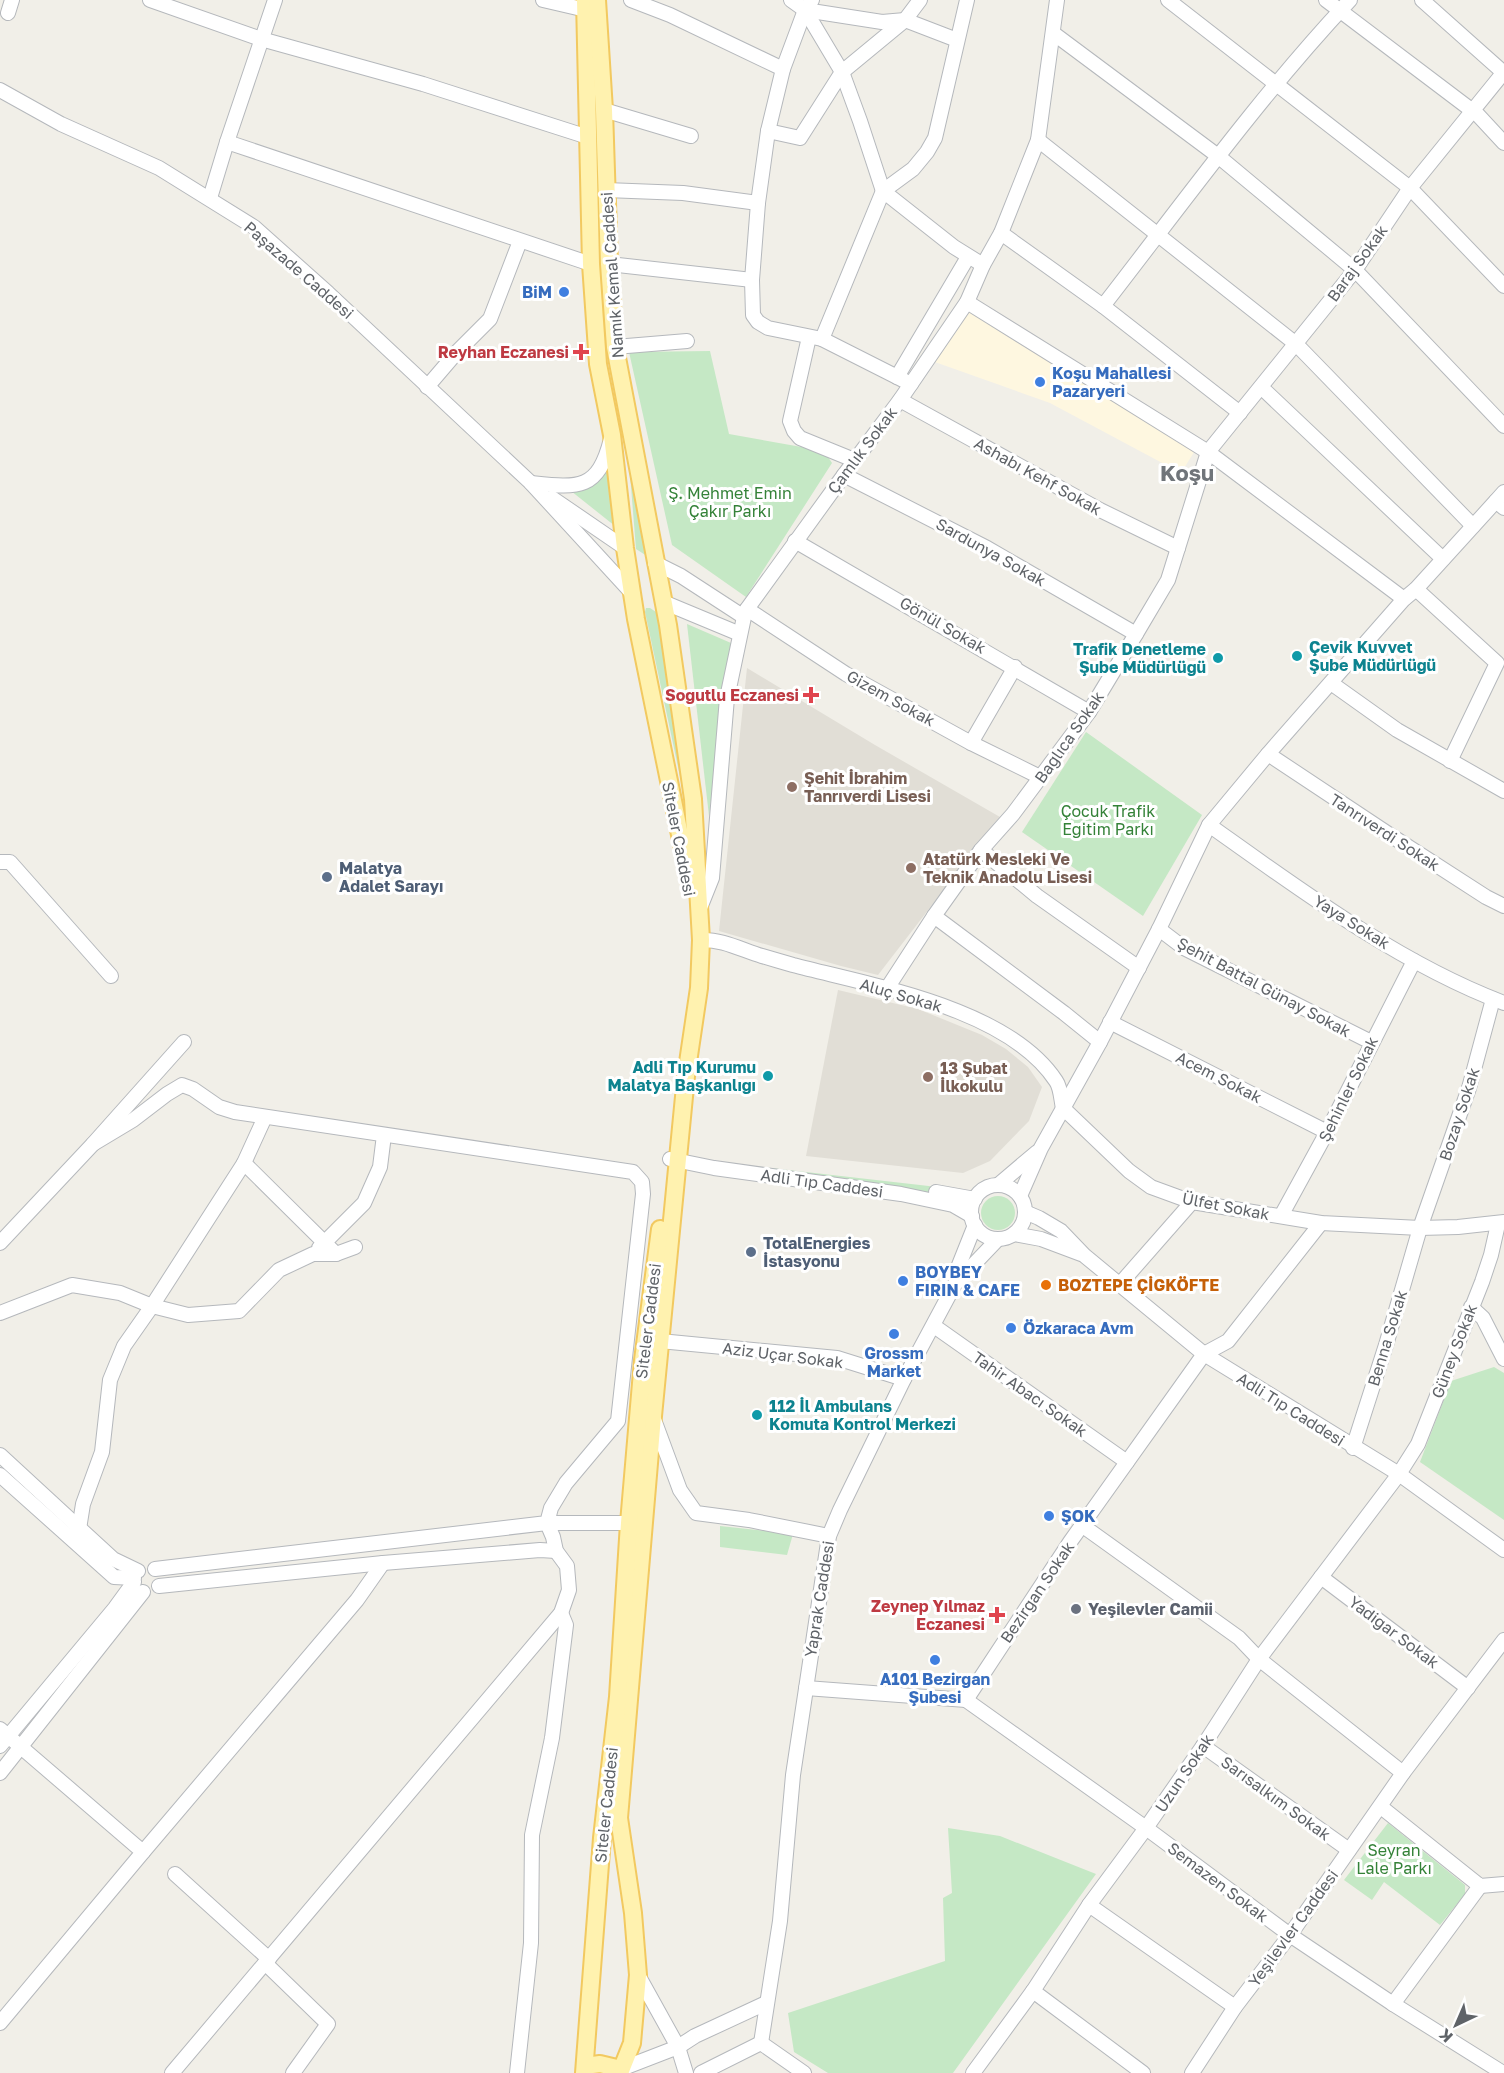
<svg xmlns="http://www.w3.org/2000/svg" width="1504" height="2073" font-family="'Golos Text',sans-serif">
  <rect width="100%" height="100%" fill="#f1efe8"/>
  <polygon fill="#fef7e0" points="969,307 1196,449 1181,473 1050,403 932,361"/>
  <g fill="#e1ded6">
    <polygon points="747,668 875,745 1000,817 878,975 841,966 719,931"/>
    <polygon points="838,990 918,1009 982,1035 1006,1049 1028,1067 1042,1087 1029,1121 990,1161 963,1173 806,1156"/>
  </g>
  <g fill="#c5e8c5">
    <polygon points="710,351 729,434 824,451 832,463 746,597 672,545 629,352"/>
    <polygon points="628,449 650,558 636,549"/>
    <polygon points="610,470 615,526 571,491 592,484"/>
    <polygon points="646,608 650,608 662,616 681,781 645,612"/>
    <polygon points="687,624 731,643 709,816"/>
    <polygon points="1086,732 1202,815 1143,916 1022,832"/>
    <polygon points="736,1164 955,1189 953,1198 736,1167"/>
    <circle cx="998" cy="1213" r="17"/>
    <polygon points="1494,1367 1504,1373 1504,1520 1420,1462 1451,1381"/>
    <polygon points="720,1526 793,1534 787,1555 720,1547"/>
    <polygon points="1388,1823 1465,1885 1465,1894 1440,1925 1384,1882 1372,1900 1344,1880"/>
    <polygon points="948,1828 1000,1836 1096,1874 953,2073 828,2073 794,2052 788,2013 945,1961 943,1898 952,1893"/>
  </g>
  <g fill="none" stroke-linecap="round" stroke-linejoin="round">
    <g stroke="#b5b8bc" stroke-width="16">
      <g id="minor">
        <polyline points="150,0 261,39 423,84 588,137"/>
        <polyline points="275,0 227,142 591,264"/>
        <polyline points="543,0 586,10"/>
        <polyline points="631,0 670,15 783,69"/>
        <polyline points="791,0 805,10 842,72 860,121 883,191 954,247 983,265"/>
        <polyline points="812,0 805,10 783,69 768,131 758,203 752,280 753,315 758,322 768,328 822,339 911,384"/>
        <polyline points="1168,0 1410,188 1504,286"/>
        <polyline points="1326,0 1478,115 1504,143"/>
        <polyline points="1422,0 1504,73"/>
        <polyline points="805,10 882,22 905,20 957,40"/>
        <polyline points="8,13 12,0"/>
        <polyline points="1053,33 1218,156 1355,270 1504,426"/>
        <polyline points="0,90 61,124 159,168 254,227 328,293 531,483 632,593"/>
        <polyline points="604,110 691,136"/>
        <polyline points="768,131 800,138 842,72 905,20 920,0"/>
        <polyline points="1038,140 1296,344 1473,526"/>
        <polyline points="606,190 683,193 758,203"/>
        <polyline points="210,198 227,142"/>
        <path d="M1001,233L1103,306C1183,203 1260,96 1350,0"/>
        <polyline points="609,264 752,280"/>
        <polyline points="967,302 1208,452 1355,270 1410,188 1504,72"/>
        <polyline points="1103,306 1240,413"/>
        <polyline points="809,337 790,421 794,431 800,438 854,460"/>
        <polyline points="822,339 883,191 913,169 927,152 935,138 967,0"/>
        <polyline points="615,347 687,341"/>
        <polyline points="897,377 968,257"/>
        <polyline points="427,387 457,352 490,319 520,241"/>
        <polyline points="1261,387 1443,559"/>
        <polyline points="900,400 1100,510 1178,548"/>
        <polyline points="844,475 987,548 1136,634"/>
        <path d="M531,483C578,488 598,491 611,439"/>
        <polyline points="1504,492 1496,501 1504,508"/>
        <polyline points="552,498 625,548"/>
        <polyline points="795,541 1089,712"/>
        <polyline points="655,563 681,576 744,617"/>
        <polyline points="1416,589 1497,663 1450,761"/>
        <polyline points="663,602 740,634"/>
        <polyline points="747,609 846,674 971,743 1040,777"/>
        <polyline points="1331,683 1397,730 1504,791"/>
        <polyline points="971,743 1015,667"/>
        <polyline points="1268,754 1390,835 1486,897 1504,906"/>
        <path d="M1209,825C1299,889 1400,964 1504,1003"/>
        <polyline points="981,850 1037,896 1139,968"/>
        <polyline points="0,862 10,862 111,976"/>
        <polyline points="700,908 712,878 727,698 744,617 747,609 844,475 900,400 967,302 983,265 1001,233 1038,140 1057,0"/>
        <polyline points="934,916 1064,1013 1100,1042"/>
        <polyline points="1159,929 1184,948 1371,1042"/>
        <path d="M701,940C722,939 742,950 762,956C772,959 783,962 793,965C873,986 1008,1008 1056,1081C1061,1088 1061,1100 1063,1108"/>
        <polyline points="886,990 934,916 981,850 1013,814 1089,712 1136,634 1168,580 1208,452 1404,599"/>
        <polyline points="1110,1022 1327,1132"/>
        <polyline points="1063,1108 1129,1171 1151,1187 1192,1202 1321,1223 1420,1228 1458,1227 1504,1222"/>
        <polyline points="265,1117 244,1163 336,1254"/>
        <polyline points="93,1144 133,1120 167,1094 182,1085 193,1089 219,1107 235,1112 633,1172 642,1182 643,1194 618,1421 566,1483 551,1508 547,1523 155,1569"/>
        <polyline points="670,1159 714,1168 901,1194 953,1205 972,1216"/>
        <polyline points="998,1185 1037,1152"/>
        <circle cx="998" cy="1212" r="27"/>
        <polyline points="936,1192 975,1199"/>
        <polyline points="1020,1196 1041,1148 1100,1042 1159,929 1209,825 1268,754 1404,599 1416,589 1496,501"/>
        <polyline points="1025,1212 1039,1218 1061,1231 1085,1256 1204,1354 1399,1474 1504,1550"/>
        <polyline points="1281,1216 1327,1132 1414,961"/>
        <polyline points="1014,1234 1041,1239 1081,1254"/>
        <polyline points="0,1243 93,1144 184,1042"/>
        <polyline points="319,1248 364,1203 380,1167 384,1135"/>
        <polyline points="956,1282 959,1265 975,1225"/>
        <polyline points="1120,1284 1192,1202"/>
        <polyline points="1471,1307 1483,1318 1504,1359"/>
        <polyline points="0,1313 72,1285 120,1293 152,1306 244,1163"/>
        <polyline points="934,1326 1127,1462"/>
        <polyline points="660,1341 837,1358 904,1379"/>
        <polyline points="653,1417 680,1490 696,1513 749,1520 829,1536"/>
        <polyline points="1353,1448 1386,1345 1420,1228 1469,1088 1493,999"/>
        <polyline points="0,1455 113,1559 138,1571"/>
        <polyline points="0,1475 114,1577 134,1578"/>
        <polyline points="1083,1526 1239,1638 1259,1659 1403,1773"/>
        <polyline points="79,1529 83,1504 102,1452 110,1380 124,1346 152,1306 188,1315 239,1311 279,1270 313,1254 336,1254 355,1247"/>
        <polyline points="1321,1577 1468,1688"/>
        <polyline points="159,1586 383,1563 540,1550 556,1551"/>
        <polyline points="806,1688 966,1700 1070,1542 1204,1354 1228,1341 1321,1223"/>
        <polyline points="966,1700 1146,1828 1290,1935 1393,2004 1503,2073"/>
        <polyline points="0,1729 143,1852 0,2023"/>
        <polyline points="0,1746 115,1608 134,1582"/>
        <polyline points="1203,1746 1349,1850"/>
        <polyline points="0,1773 143,1592"/>
        <polyline points="1381,1807 1480,1886 1504,1884"/>
        <polyline points="143,1852 357,1600 383,1563"/>
        <polyline points="175,1874 269,1959"/>
        <polyline points="1089,1905 1235,2007"/>
        <polyline points="265,1963 328,2024 293,2073"/>
        <polyline points="638,1975 678,2047 686,2073"/>
        <polyline points="1033,1991 1143,2073"/>
        <polyline points="1393,2004 1480,1886"/>
        <polyline points="761,2043 780,1921 793,1775 829,1536 840,1510 904,1379 955,1284 998,1239"/>
        <polyline points="761,2043 804,2073"/>
        <polyline points="621,2069 678,2047 695,2036 766,2003"/>
        <polyline points="172,2073 561,1613 569,1590 567,1566 556,1551 553,1537 547,1523 629,1523"/>
        <polyline points="517,2073 531,1943 532,1835 552,1738 566,1625 561,1613"/>
        <polyline points="701,2073 761,2043"/>
        <polyline points="973,2073 1033,1991 1089,1905 1146,1828 1203,1746 1259,1659 1399,1474 1418,1444 1482,1282 1491,1255 1498,1224"/>
        <polyline points="1192,2073 1235,2007 1290,1935 1403,1773 1504,1640"/>
      </g>
    </g>
    <g stroke="#f2c960" stroke-width="20">
      <g id="major">
        <polyline points="585,0 591,264 598,364 612,435 625,548 636,619 690,884"/>
        <polyline points="597,0 604,110 609,264 615,347 668,625 693,799 701,940 699,988 686,1076 653,1416 619,1818 633,1913 638,1975 632,2043 620,2073"/>
        <polyline points="585,2066 600,2064 621,2069"/>
        <polyline points="584,2073 602,1838 618,1697 629,1523 643,1360 660,1229"/>
      </g>
    </g>
    <use href="#minor" stroke="#fff" stroke-width="14"/>
    <use href="#major" stroke="#fff2af" stroke-width="16"/>
  </g>
  <g fill="#3f7fe0" stroke="#fff" stroke-width="2">
    <circle cx="564" cy="292" r="6"/>
    <circle cx="1040" cy="382" r="6"/>
    <circle cx="903" cy="1281" r="6"/>
    <circle cx="1011" cy="1328" r="6"/>
    <circle cx="894" cy="1334" r="6"/>
    <circle cx="1049" cy="1516" r="6"/>
    <circle cx="935" cy="1660" r="6"/>
  </g>
  <g fill="#e0444e" stroke="#fff" stroke-width="2">
    <path d="M578 343h6v6h6v6h-6v6h-6v-6h-6v-6h6z"/>
    <path d="M808 686h6v6h6v6h-6v6h-6v-6h-6v-6h6z"/>
    <path d="M994 1606h6v6h6v6h-6v6h-6v-6h-6v-6h6z"/>
  </g>
  <g fill="#0f9aa8" stroke="#fff" stroke-width="2">
    <circle cx="1297" cy="656" r="6"/>
    <circle cx="1218" cy="658" r="6"/>
    <circle cx="768" cy="1076" r="6"/>
    <circle cx="757" cy="1415" r="6"/>
  </g>
  <g fill="#8d6e63" stroke="#fff" stroke-width="2">
    <circle cx="792" cy="787" r="6"/>
    <circle cx="911" cy="868" r="6"/>
    <circle cx="928" cy="1077" r="6"/>
  </g>
  <g fill="#5c6f8a" stroke="#fff" stroke-width="2">
    <circle cx="327" cy="877" r="6"/>
    <circle cx="751" cy="1252" r="6"/>
  </g>
  <circle fill="#e8710a" stroke="#fff" stroke-width="2" cx="1046" cy="1285" r="6"/>
  <circle fill="#6b7280" stroke="#fff" stroke-width="2" cx="1076" cy="1609" r="6"/>
  <g text-anchor="middle" stroke-width="6" stroke-linejoin="round" paint-order="stroke">
    <g font-size="16" fill="#5f6368" stroke="#fff">
      <text transform="translate(1357 263) rotate(-54)" y="6">Baraj Sokak</text>
      <text transform="translate(299 270) rotate(41)" y="6">Paşazade Caddesi</text>
      <text transform="translate(612 275) rotate(-94)" y="6">Namık Kemal Caddesi</text>
      <text transform="translate(862 450) rotate(-53)" y="6">Çamlık Sokak</text>
      <text transform="translate(1038 476) rotate(29)" y="6">Ashabı Kehf Sokak</text>
      <text transform="translate(991 552) rotate(29)" y="6">Sardunya Sokak</text>
      <text transform="translate(943 625) rotate(30)" y="6">Gönül Sokak</text>
      <text transform="translate(891 698) rotate(29)" y="6">Gizem Sokak</text>
      <text transform="translate(1069 737) rotate(-55)" y="6">Bağlıca Sokak</text>
      <text transform="translate(1385 832) rotate(33)" y="6">Tanrıverdi Sokak</text>
      <text transform="translate(679 839) rotate(79)" y="6">Siteler Caddesi</text>
      <text transform="translate(1352 922) rotate(32)" y="6">Yaya Sokak</text>
      <text transform="translate(1264 987) rotate(28)" y="6">Şehit Battal Günay Sokak</text>
      <text transform="translate(901 995) rotate(16)" y="6">Aluç Sokak</text>
      <text transform="translate(1219 1077) rotate(27)" y="6">Acem Sokak</text>
      <text transform="translate(1348 1089) rotate(-64)" y="6">Şehinler Sokak</text>
      <text transform="translate(1459 1114) rotate(-72)" y="6">Bozay Sokak</text>
      <text transform="translate(822 1183) rotate(8)" y="6">Adli Tıp Caddesi</text>
      <text transform="translate(1226 1206) rotate(11)" y="6">Ülfet Sokak</text>
      <text transform="translate(648 1321) rotate(-83)" y="6">Siteler Caddesi</text>
      <text transform="translate(1387 1338) rotate(-73)" y="6">Benna Sokak</text>
      <text transform="translate(1454 1351) rotate(-69)" y="6">Güney Sokak</text>
      <text transform="translate(783 1355) rotate(7)" y="6">Aziz Uçar Sokak</text>
      <text transform="translate(1030 1394) rotate(35)" y="6">Tahir Abacı Sokak</text>
      <text transform="translate(1291 1409) rotate(32)" y="6">Adli Tıp Caddesi</text>
      <text transform="translate(1037 1592) rotate(-56)" y="6">Bezirgan Sokak</text>
      <text transform="translate(819 1599) rotate(-81)" y="6">Yaprak Caddesi</text>
      <text transform="translate(1394 1632) rotate(37)" y="6">Yadigar Sokak</text>
      <text transform="translate(1184 1773) rotate(-56)" y="6">Uzun Sokak</text>
      <text transform="translate(1276 1798) rotate(36)" y="6">Sarısalkım Sokak</text>
      <text transform="translate(606 1805) rotate(-84)" y="6">Siteler Caddesi</text>
      <text transform="translate(1218 1882) rotate(37)" y="6">Semazen Sokak</text>
      <text transform="translate(1293 1928) rotate(-54)" y="6">Yeşilevler Caddesi</text>
    </g>
    <g font-size="16" font-weight="bold" fill="#366cbe" stroke="#fff" text-anchor="start">
      <text x="552" y="298" text-anchor="end">BiM</text>
      <text x="1052" y="379">Koşu Mahallesi<tspan x="1052" dy="18">Pazaryeri</tspan></text>
      <text x="915" y="1278">BOYBEY<tspan x="915" dy="18">FIRIN &amp; CAFE</tspan></text>
      <text x="1023" y="1334">Özkaraca Avm</text>
      <text x="894" y="1359" text-anchor="middle">Grossm<tspan x="894" dy="18">Market</tspan></text>
      <text x="1061" y="1522">ŞOK</text>
      <text x="935" y="1685" text-anchor="middle">A101 Bezirgan<tspan x="935" dy="18">Şubesi</tspan></text>
    </g>
    <g font-size="16" font-weight="bold" fill="#be3a42" stroke="#fff" text-anchor="end">
      <text x="569" y="358">Reyhan Eczanesi</text>
      <text x="799" y="701">Sogutlu Eczanesi</text>
      <text x="985" y="1612">Zeynep Yılmaz<tspan x="985" dy="18">Eczanesi</tspan></text>
    </g>
    <g font-size="16" fill="#348238" stroke="#fff">
      <text x="730" y="499">Ş. Mehmet Emin<tspan x="730" dy="18">Çakır Parkı</tspan></text>
      <text x="1108" y="817">Çocuk Trafik<tspan x="1108" dy="18">Eğitim Parkı</tspan></text>
      <text x="1394" y="1856">Seyran<tspan x="1394" dy="18">Lale Parkı</tspan></text>
    </g>
    <g font-size="16" font-weight="bold" fill="#0d838f" stroke="#fff" text-anchor="start">
      <text x="1309" y="653">Çevik Kuvvet<tspan x="1309" dy="18">Şube Müdürlüğü</tspan></text>
      <text x="1206" y="655" text-anchor="end">Trafik Denetleme<tspan x="1206" dy="18">Şube Müdürlüğü</tspan></text>
      <text x="756" y="1073" text-anchor="end">Adli Tıp Kurumu<tspan x="756" dy="18">Malatya Başkanlığı</tspan></text>
      <text x="769" y="1412">112 İl Ambulans<tspan x="769" dy="18">Komuta Kontrol Merkezi</tspan></text>
    </g>
    <g font-size="16" font-weight="bold" fill="#785e54" stroke="#fff" text-anchor="start">
      <text x="804" y="784">Şehit İbrahim<tspan x="804" dy="18">Tanrıverdi Lisesi</tspan></text>
      <text x="923" y="865">Atatürk Mesleki Ve<tspan x="923" dy="18">Teknik Anadolu Lisesi</tspan></text>
      <text x="940" y="1074">13 Şubat<tspan x="940" dy="18">İlkokulu</tspan></text>
    </g>
    <g font-size="16" font-weight="bold" fill="#4e5e75" stroke="#fff" text-anchor="start">
      <text x="339" y="874">Malatya<tspan x="339" dy="18">Adalet Sarayı</tspan></text>
      <text x="763" y="1249">TotalEnergies<tspan x="763" dy="18">İstasyonu</tspan></text>
    </g>
    <g font-size="16" font-weight="bold" fill="#c56008" stroke="#fff" text-anchor="start">
      <text x="1058" y="1291">BOZTEPE ÇİĞKÖFTE</text>
    </g>
    <g font-size="16" font-weight="bold" fill="#5b616d" stroke="#fff" text-anchor="start">
      <text x="1088" y="1615">Yeşilevler Camii</text>
    </g>
    <g font-size="22" font-weight="bold" fill="#70757a" stroke="#fff">
      <text x="1187" y="481">Koşu</text>
    </g>
  </g>
  <g transform="translate(1456 2025) rotate(224)" stroke="#ffffff" stroke-width="4.5" paint-order="stroke">
  <path d="M0-4.5L10 22L0 15L-10 22Z" fill="#5f6368"/>
  <text y="-9" font-size="16" font-weight="bold" text-anchor="middle" fill="#5f6368">K</text>
  </g>
</svg>
